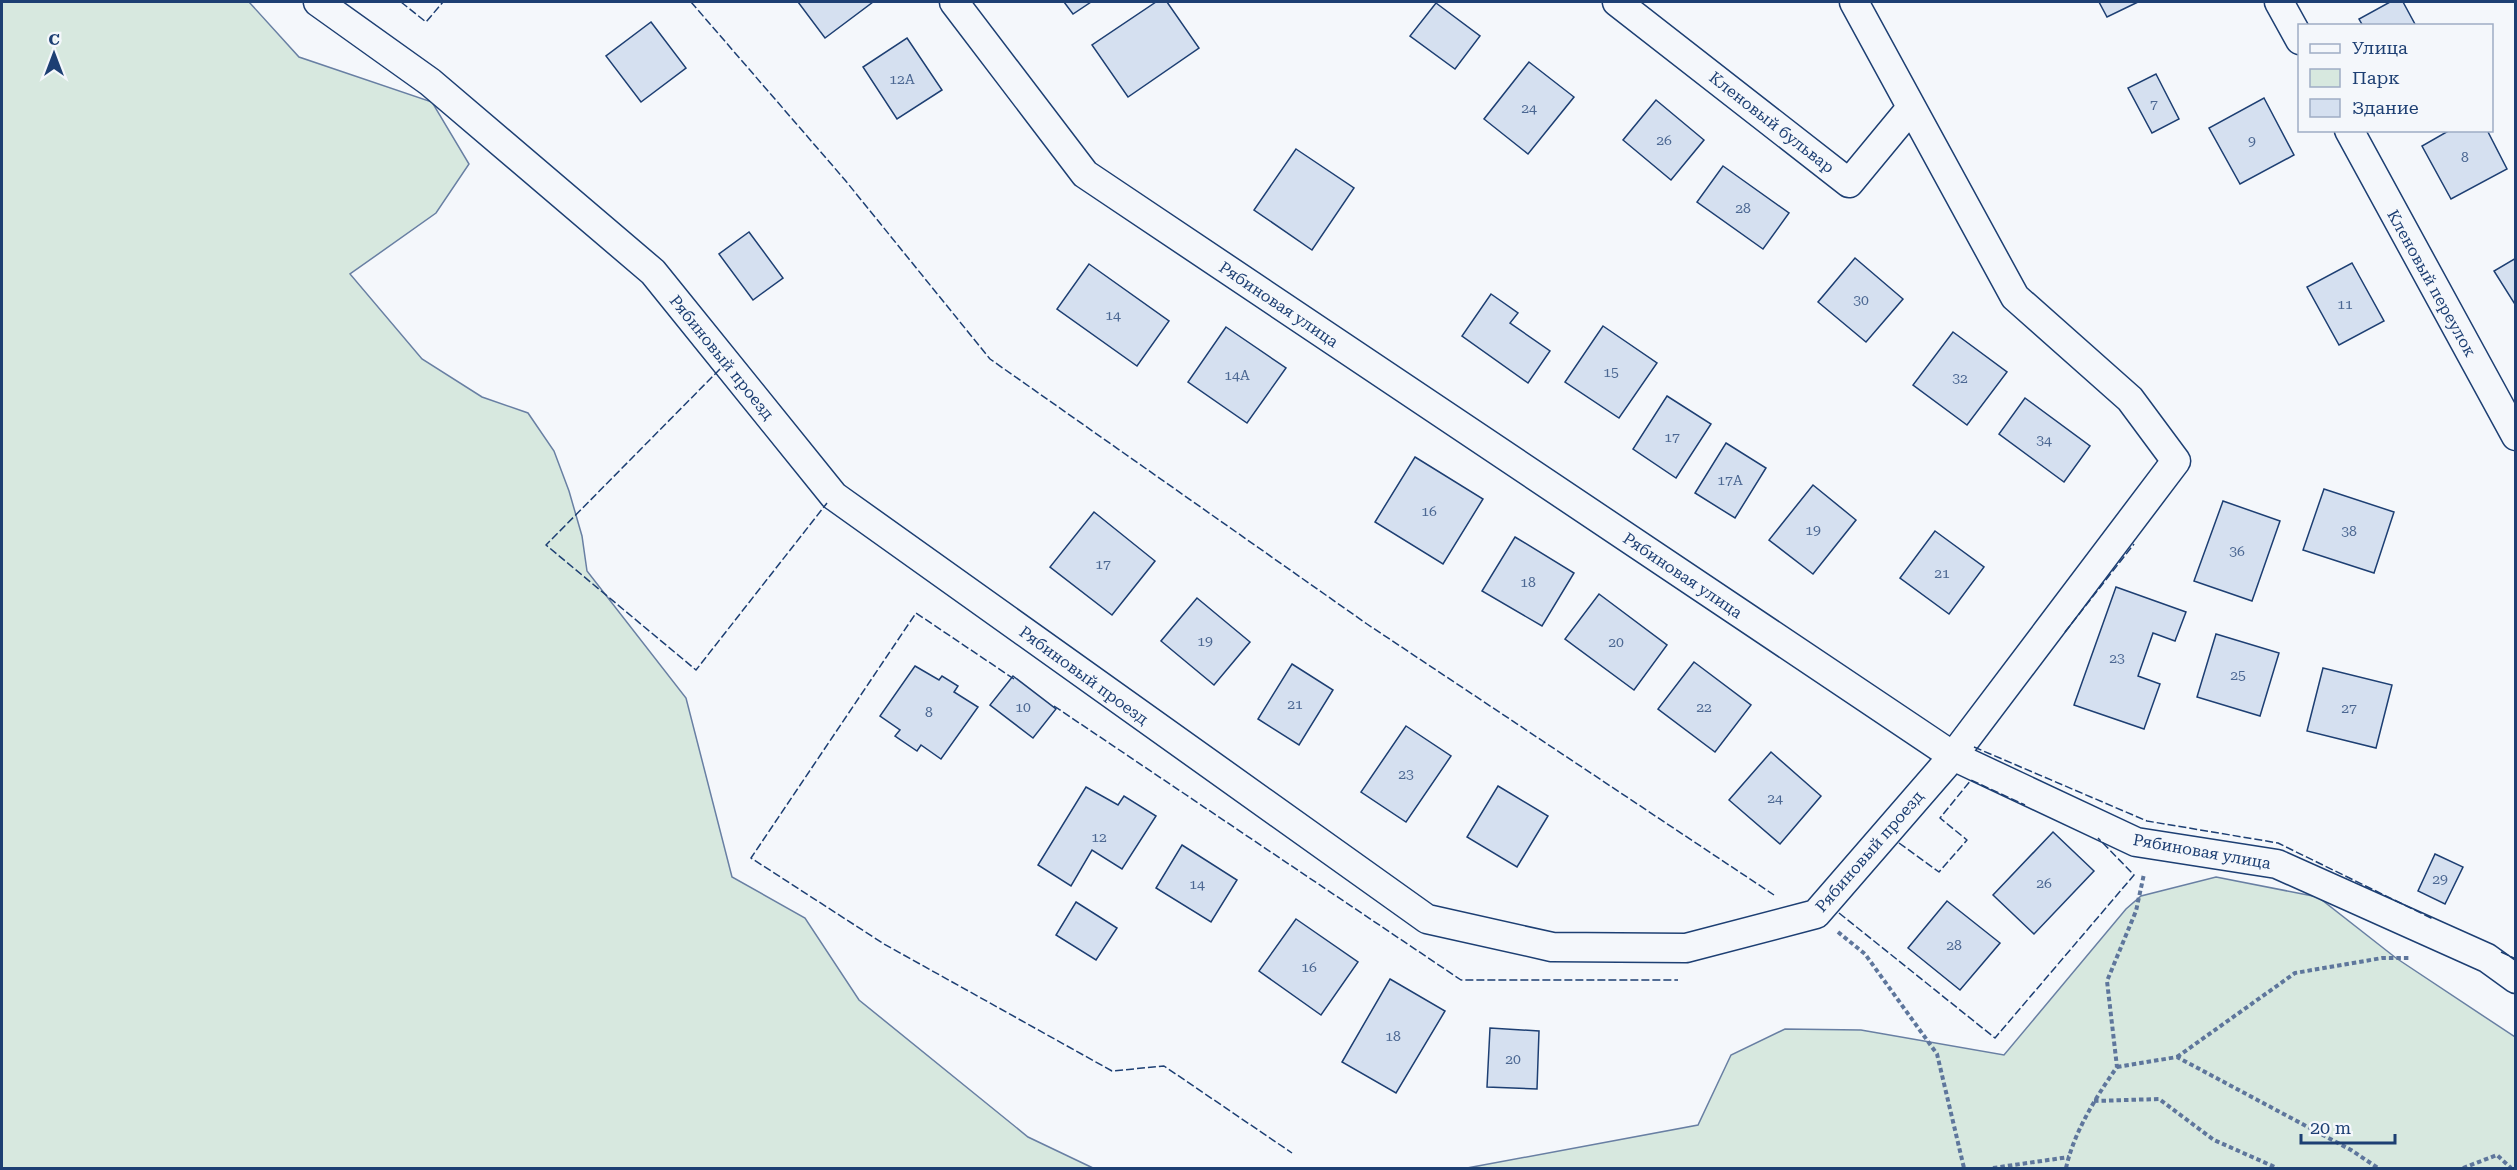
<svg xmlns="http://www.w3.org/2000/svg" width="2517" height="1170" font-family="'Roboto Serif',serif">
  <rect width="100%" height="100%" fill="#f4f7fb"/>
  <g fill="#d7e8df" stroke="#687fa3" stroke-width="1.5">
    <polygon points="2,2 249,2 299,57 432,102 469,164 436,213 350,274 422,359 482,397 528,413 554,451 569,491 582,536 587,571 686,698 732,877 805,918 859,1000 1028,1137 1093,1168 2,1168"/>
    <polygon points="2216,877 2318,897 2396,958 2515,1037 2515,1168 1467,1168 1698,1125 1731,1055 1785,1029 1861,1030 2004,1055 2126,909 2141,896"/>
  </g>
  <g fill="#d5e0f0" stroke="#1d3f73" stroke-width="1.5">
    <polygon points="798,2 873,2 825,38"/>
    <polygon points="1064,2 1091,2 1073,14"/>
    <polygon points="1156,2 1167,2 1199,48 1128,97 1092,45"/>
    <polygon points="2099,2 2138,2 2107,17"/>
    <polygon points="2390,2 2403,2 2416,26 2363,26 2359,19"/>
    <polygon points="1436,3 1480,36 1455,69 1410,36"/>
    <polygon points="651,22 686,68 641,102 606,56"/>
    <polygon points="907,38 942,90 897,119 863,67"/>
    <polygon points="1529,62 1574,97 1528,154 1484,119"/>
    <polygon points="2156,74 2179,119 2152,133 2128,88"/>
    <polygon points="2264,98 2294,155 2240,184 2209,128"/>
    <polygon points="1656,100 1704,140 1671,180 1623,140"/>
    <polygon points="2450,130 2487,130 2507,169 2451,199 2422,146"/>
    <polygon points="1296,149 1354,188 1312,250 1254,210"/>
    <polygon points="1723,166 1789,213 1763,249 1697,202"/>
    <polygon points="749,232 783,278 753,300 719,254"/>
    <polygon points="1855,258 1903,299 1866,342 1818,302"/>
    <polygon points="2516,258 2516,306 2494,271"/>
    <polygon points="2352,263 2384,321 2339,345 2307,287"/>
    <polygon points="1089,264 1169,321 1137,366 1057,309"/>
    <polygon points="1491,294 1518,313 1510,323 1550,351 1528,383 1462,336"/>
    <polygon points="1603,326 1657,363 1619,418 1565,382"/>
    <polygon points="1226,327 1286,368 1247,423 1188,382"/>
    <polygon points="1953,332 2007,372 1967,425 1913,385"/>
    <polygon points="1667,396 1711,424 1676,478 1633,449"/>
    <polygon points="2025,398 2090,446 2064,482 1999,434"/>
    <polygon points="1726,443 1766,468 1735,518 1695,493"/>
    <polygon points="1415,457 1483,499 1443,564 1375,522"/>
    <polygon points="1813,485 1856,520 1813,574 1769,540"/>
    <polygon points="2324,489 2394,512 2374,573 2303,550"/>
    <polygon points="2223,501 2280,521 2252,601 2194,581"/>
    <polygon points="1094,512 1155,561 1112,615 1050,567"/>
    <polygon points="1935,531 1984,567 1949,614 1900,578"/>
    <polygon points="1515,537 1574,573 1542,626 1482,591"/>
    <polygon points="2116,587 2186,612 2175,641 2153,633 2138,676 2160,684 2144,729 2074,705"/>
    <polygon points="1599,594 1667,645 1634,690 1565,639"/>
    <polygon points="1197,598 1250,642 1214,685 1161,641"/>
    <polygon points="2216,634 2279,653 2260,716 2197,697"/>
    <polygon points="1694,662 1751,705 1715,752 1658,709"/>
    <polygon points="1292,664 1333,690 1299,745 1258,719"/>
    <polygon points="915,666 939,680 942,676 958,686 954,692 978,707 941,759 921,745 917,751 895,736 900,730 880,716"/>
    <polygon points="2323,668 2392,685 2376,748 2307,731"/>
    <polygon points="1013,676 1056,709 1033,738 990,705"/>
    <polygon points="1406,726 1451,756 1406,822 1361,792"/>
    <polygon points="1771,752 1821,796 1780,844 1729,800"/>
    <polygon points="1498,786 1548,816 1517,867 1467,837"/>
    <polygon points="1086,787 1118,805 1124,796 1156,816 1122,869 1092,850 1071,886 1038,865"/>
    <polygon points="2053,832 2094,871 2034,934 1993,895"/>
    <polygon points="1182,845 1237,880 1211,922 1156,888"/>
    <polygon points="2435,854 2463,867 2445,904 2418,891"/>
    <polygon points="1947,901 2000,943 1960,990 1908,948"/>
    <polygon points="1076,902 1117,928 1096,960 1056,935"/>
    <polygon points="1296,919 1358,962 1321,1015 1259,971"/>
    <polygon points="1390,979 1445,1011 1396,1093 1342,1062"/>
    <polygon points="1490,1028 1539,1031 1537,1089 1487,1087"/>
  </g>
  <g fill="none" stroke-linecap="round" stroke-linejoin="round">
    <g stroke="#1d3f73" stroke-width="31">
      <g id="minor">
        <polyline points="318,2 430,82 653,272 834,496 1427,919 1552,947 1686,948 1816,914 1953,756 2176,461 2130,399 2015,297 1854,2"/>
        <polyline points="954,2 1085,174 1953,756 2136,842 2277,864 2487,958 2516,979"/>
        <polyline points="1617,2 1849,183 1911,108"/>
        <polyline points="2279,2 2300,40"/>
        <polyline points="2349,130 2516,436"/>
      </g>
    </g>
    <g stroke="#5e769c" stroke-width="4" stroke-dasharray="4.5 3" stroke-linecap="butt">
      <polyline points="1838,932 1865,954 1937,1054 1964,1168"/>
      <polyline points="2177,1057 2295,973 2382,958 2409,958"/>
      <polyline points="2117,1067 2177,1057 2351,1150 2378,1168"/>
      <polyline points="2094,1101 2159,1099 2214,1140 2277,1168"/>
      <polyline points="1993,1168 2069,1157"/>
      <path d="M2066,1168C2074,1132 2096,1097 2117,1067L2107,981L2136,911L2144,874"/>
      <polyline points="2463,1168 2497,1155 2511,1168"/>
    </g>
    <use href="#minor" stroke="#f4f7fb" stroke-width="28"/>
    <g stroke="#1d3f73" stroke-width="1.5" stroke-dasharray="8 3" stroke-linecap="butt">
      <polyline points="401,2 426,22 443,2"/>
      <polyline points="691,2 845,180 990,359 1367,624 1774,895"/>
      <polyline points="720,369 546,545 696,670 827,503"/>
      <polyline points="2065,632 2134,544"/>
      <polyline points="1014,679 916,613 751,858 884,944 1112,1071 1164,1066 1292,1153"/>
      <polyline points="1054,706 1461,980 1678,980"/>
      <polyline points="1974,747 2147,821 2278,843 2433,919"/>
      <polyline points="1899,843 1939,872 1967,840 1940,818 1971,780 2025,805"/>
      <polyline points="1839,913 1995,1038 2134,875 2098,838"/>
      <polyline points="2501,952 2516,959"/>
    </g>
  </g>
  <g text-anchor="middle" stroke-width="4.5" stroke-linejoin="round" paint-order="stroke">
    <g font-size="14" fill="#4b6792">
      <text x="902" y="84">12А</text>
      <text x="2154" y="109">7</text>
      <text x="1529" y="113">24</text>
      <text x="1664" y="145">26</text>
      <text x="2252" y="146">9</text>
      <text x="2465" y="162">8</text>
      <text x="1743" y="213">28</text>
      <text x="1861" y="305">30</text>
      <text x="2345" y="309">11</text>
      <text x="1113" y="320">14</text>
      <text x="1611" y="377">15</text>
      <text x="1237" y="380">14А</text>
      <text x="1960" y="383">32</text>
      <text x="1672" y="442">17</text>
      <text x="2044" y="445">34</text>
      <text x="1730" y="485">17А</text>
      <text x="1429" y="516">16</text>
      <text x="1813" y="535">19</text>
      <text x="2349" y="536">38</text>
      <text x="2237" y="556">36</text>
      <text x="1103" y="569">17</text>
      <text x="1942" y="578">21</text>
      <text x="1528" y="587">18</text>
      <text x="1205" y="646">19</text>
      <text x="1616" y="647">20</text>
      <text x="2117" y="663">23</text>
      <text x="2238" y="680">25</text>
      <text x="1295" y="709">21</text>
      <text x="1023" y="712">10</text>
      <text x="1704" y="712">22</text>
      <text x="2349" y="713">27</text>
      <text x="929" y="717">8</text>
      <text x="1406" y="779">23</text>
      <text x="1775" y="803">24</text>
      <text x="1099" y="842">12</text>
      <text x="2440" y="884">29</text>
      <text x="2044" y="888">26</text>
      <text x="1197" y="889">14</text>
      <text x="1954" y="950">28</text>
      <text x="1309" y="972">16</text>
      <text x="1393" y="1041">18</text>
      <text x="1513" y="1064">20</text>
    </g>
    <g font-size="16" fill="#1d3f73" stroke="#f4f7fb">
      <text transform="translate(1772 122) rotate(38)" y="6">Кленовый бульвар</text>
      <text transform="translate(2432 283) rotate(61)" y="6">Кленовый переулок</text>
      <text transform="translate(1279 304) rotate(34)" y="6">Рябиновая улица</text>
      <text transform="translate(722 357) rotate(51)" y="6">Рябиновый проезд</text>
      <text transform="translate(1683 575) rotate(34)" y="6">Рябиновая улица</text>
      <text transform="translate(1084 675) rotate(36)" y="6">Рябиновый проезд</text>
      <text transform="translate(1869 851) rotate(-49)" y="6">Рябиновый проезд</text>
      <text transform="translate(2202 851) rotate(10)" y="6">Рябиновая улица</text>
    </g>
  </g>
  <rect width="2517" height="1170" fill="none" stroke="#1d3f73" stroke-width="6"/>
  <rect x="2298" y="24" width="195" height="108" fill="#f4f7fb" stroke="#9eadc5" stroke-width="1.5"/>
  <rect x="2310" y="44" width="30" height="9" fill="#f4f7fb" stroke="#9eadc5" stroke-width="1.5"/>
  <text x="2352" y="54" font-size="18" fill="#1d3f73">Улица</text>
  <rect x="2310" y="69" width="30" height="18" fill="#d7e8df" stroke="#9eadc5" stroke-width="1.5"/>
  <text x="2352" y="84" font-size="18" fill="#1d3f73">Парк</text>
  <rect x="2310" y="99" width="30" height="18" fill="#d5e0f0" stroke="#9eadc5" stroke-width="1.5"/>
  <text x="2352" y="114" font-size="18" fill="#1d3f73">Здание</text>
  <g transform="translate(54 54)" stroke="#f4f7fb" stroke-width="4.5" paint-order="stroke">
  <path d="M0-4.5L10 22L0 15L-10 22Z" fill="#1d3f73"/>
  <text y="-9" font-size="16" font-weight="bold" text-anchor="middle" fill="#1d3f73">С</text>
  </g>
  <path d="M2301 1134v9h94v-9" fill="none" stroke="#1d3f73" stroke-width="3"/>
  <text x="2310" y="1134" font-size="18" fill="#1d3f73" stroke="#f4f7fb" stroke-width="4.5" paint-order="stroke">20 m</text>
</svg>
